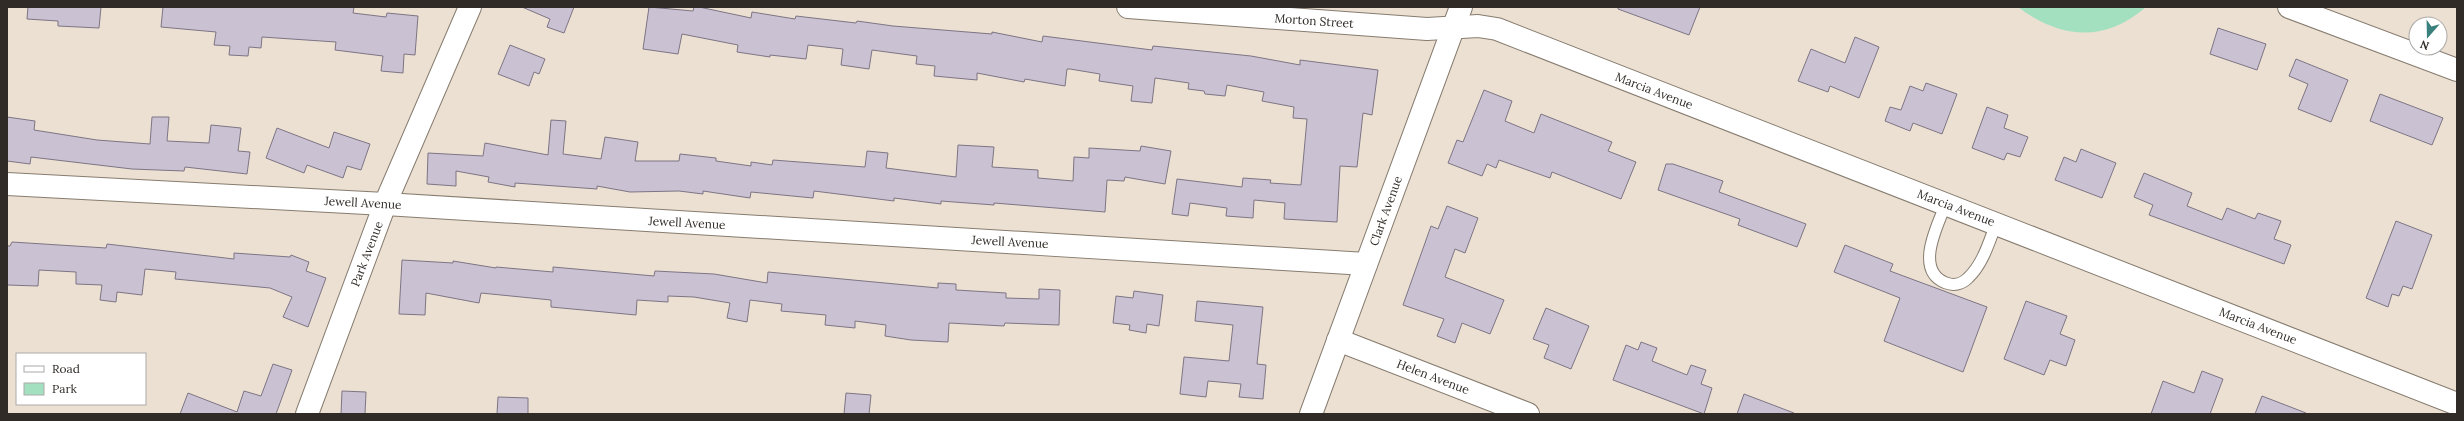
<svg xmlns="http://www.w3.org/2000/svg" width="2464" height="421" font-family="Lora,serif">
  <rect width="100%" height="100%" fill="#ece0d2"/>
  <path fill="#a2e0c0" d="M2018,7H2146C2105,43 2060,39 2018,7Z"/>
  <g fill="#cac2d2" stroke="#7d7584">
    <polygon points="28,7 101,7 99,28 58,26 58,21 27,19"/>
    <polygon points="163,7 354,7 353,13 386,17 387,13 418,16 415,55 404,54 403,73 381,71 383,56 335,50 336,42 262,37 261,48 249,47 248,56 229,55 230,46 214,45 216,32 161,27"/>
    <polygon points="522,7 574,7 564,33 547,27 550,19"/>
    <polygon points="649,7 693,11 694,7 699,7 751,18 752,12 795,19 796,16 856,23 857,21 893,26 992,34 992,32 1042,42 1043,36 1152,50 1153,46 1251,56 1300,65 1300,60 1378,70 1372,115 1363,113 1357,167 1340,166 1337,222 1284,219 1285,203 1254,200 1253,218 1226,216 1227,208 1190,203 1188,216 1172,214 1177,179 1242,187 1243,178 1271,180 1270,183 1301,185 1307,119 1293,118 1294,107 1262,101 1264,92 1227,85 1225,96 1205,94 1204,91 1188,89 1189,83 1155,78 1152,103 1131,101 1133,86 1099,81 1100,74 1070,69 1067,69 1065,86 1025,79 1024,82 977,73 977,80 934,76 935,66 916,64 917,56 872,50 869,69 841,65 843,49 808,45 806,59 770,55 770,57 737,52 738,45 682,34 678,54 643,49"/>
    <polygon points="1618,7 1700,7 1689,35 1618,9"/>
    <polygon points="2218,28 2266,44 2257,70 2210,54"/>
    <polygon points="1855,37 1879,47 1859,98 1830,86 1828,92 1798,81 1811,49 1845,63"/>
    <polygon points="510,45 545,59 539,74 534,72 529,86 498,74"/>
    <polygon points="2296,59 2348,80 2331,122 2298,109 2308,84 2289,76"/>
    <polygon points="1926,83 1957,94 1942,134 1913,123 1910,131 1885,121 1890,107 1901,110 1910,86 1923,91"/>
    <polygon points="1484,90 1512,101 1505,121 1534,133 1541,114 1612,142 1608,151 1636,162 1621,199 1552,172 1550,178 1499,160 1496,168 1487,164 1482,176 1448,163 1457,140 1463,142"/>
    <polygon points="2380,94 2443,118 2432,145 2370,121"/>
    <polygon points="1987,107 2008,115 2004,128 2028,137 2020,157 2007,153 2004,160 1972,148"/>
    <polygon points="7,117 35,121 34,130 97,140 150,144 152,117 169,117 167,141 209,143 211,125 241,128 238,151 250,152 247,174 185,167 184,171 132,169 31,157 30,164 7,161"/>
    <polygon points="551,120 566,121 563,154 601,159 605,137 638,142 635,161 679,161 680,154 716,158 716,161 751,166 751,162 772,165 773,160 865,167 867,151 888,153 886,168 956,177 958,145 994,147 992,167 1038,170 1038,178 1073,181 1074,157 1089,158 1089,148 1140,151 1141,146 1171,151 1165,184 1125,177 1124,181 1107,180 1105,212 994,203 994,205 941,201 941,204 894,198 894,201 814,191 813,198 751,192 750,198 703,191 703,194 679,191 630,192 597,186 597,189 515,183 515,187 488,182 489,177 456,171 456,186 427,184 428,153 483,156 485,143 548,155"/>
    <polygon points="277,128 329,148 334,132 370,144 361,170 347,166 343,178 307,165 304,173 266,158"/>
    <polygon points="2081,149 2116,163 2102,198 2055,180 2064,157 2076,162"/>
    <polygon points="1666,164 1673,164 1723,181 1719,192 1806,224 1797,247 1738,225 1740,219 1658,190"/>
    <polygon points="2144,173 2192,193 2187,206 2222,220 2227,208 2255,219 2258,213 2281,221 2274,239 2291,245 2284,264 2149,215 2153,205 2134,197"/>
    <polygon points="1447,206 1478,218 1465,253 1455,249 1445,277 1504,300 1490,334 1462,323 1455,343 1437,336 1444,319 1403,305 1431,226 1438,229"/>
    <polygon points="2396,221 2432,235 2412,289 2403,286 2399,296 2392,294 2388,307 2366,298"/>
    <polygon points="12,242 106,248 107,244 234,259 234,253 290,257 291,255 309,262 306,271 326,278 308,327 283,317 292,297 270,288 175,279 176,272 145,269 142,295 117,292 116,302 100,300 102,285 76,284 76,272 39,270 38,286 7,285 7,246 10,246"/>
    <polygon points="1845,245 1893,264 1890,271 1987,307 1963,372 1884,341 1900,298 1834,272"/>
    <polygon points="402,260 453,263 453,261 496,268 496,267 553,272 553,267 654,276 655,271 714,274 767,283 768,272 938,288 938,283 956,284 956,290 1006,293 1006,298 1039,299 1039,289 1060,290 1059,325 1005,323 1004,326 949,323 948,342 911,340 885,336 886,325 855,321 855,328 825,325 826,315 781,311 782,304 750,300 747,322 727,318 730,303 694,297 668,296 668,302 637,300 636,315 551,307 551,300 481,293 479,303 426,293 425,315 399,314"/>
    <polygon points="1134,291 1163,295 1159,326 1147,324 1146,333 1129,330 1130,325 1113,323 1116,296 1133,298"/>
    <polygon points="1197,301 1263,307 1257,364 1266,365 1263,399 1239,397 1241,384 1208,381 1206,397 1180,394 1184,357 1229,361 1233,325 1195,321"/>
    <polygon points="2026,301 2067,316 2060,334 2075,340 2066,366 2050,360 2044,375 2004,359"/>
    <polygon points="1546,308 1589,326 1571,369 1544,358 1549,345 1533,339"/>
    <polygon points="1641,342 1657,348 1652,361 1687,375 1691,365 1706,370 1701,384 1712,388 1704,414 1613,380 1626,345 1638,350"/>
    <polygon points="273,364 292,370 276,414 180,414 188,393 237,412 244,391 261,396"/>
    <polygon points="2202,371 2223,379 2210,414 2151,414 2163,381 2194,393"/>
    <polygon points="342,391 366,392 365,414 341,414"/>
    <polygon points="846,393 871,395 869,414 844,414"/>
    <polygon points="1744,394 1794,413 1794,414 1737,414"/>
    <polygon points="2262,396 2306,413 2306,414 2255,414"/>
    <polygon points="498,397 528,398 528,414 497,414"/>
  </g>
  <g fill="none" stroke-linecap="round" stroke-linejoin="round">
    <g stroke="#867c6f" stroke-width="13">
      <path id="lane" d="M1946,204C1937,226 1914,271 1946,283C1954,286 1962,284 1968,278C1983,264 1989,242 1996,224"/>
    </g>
    <g stroke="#867c6f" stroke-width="24">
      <g id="street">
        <polyline points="1128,7 1427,29 1478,26 1497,29 2457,404"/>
        <polyline points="2289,7 2457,70"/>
        <polyline points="7,184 385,204 1366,264"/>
        <polyline points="1338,340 1528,414"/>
        <polyline points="307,414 385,204 470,7"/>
      </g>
    </g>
    <g stroke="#867c6f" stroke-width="24">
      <polyline id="secondary" points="1311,414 1461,7"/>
    </g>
    <use href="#lane" stroke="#fff" stroke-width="11"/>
    <use href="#street" stroke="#fff" stroke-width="22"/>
    <use href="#secondary" stroke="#fff" stroke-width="22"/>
  </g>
  <g text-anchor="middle" stroke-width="3.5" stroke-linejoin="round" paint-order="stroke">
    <g font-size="12" fill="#302b26" stroke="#fff">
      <text transform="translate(1314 21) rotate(4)" y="4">Morton Street</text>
      <text transform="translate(1654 91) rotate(21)" y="4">Marcia Avenue</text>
      <text transform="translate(363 203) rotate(3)" y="4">Jewell Avenue</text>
      <text transform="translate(1956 208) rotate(21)" y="4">Marcia Avenue</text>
      <text transform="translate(1386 211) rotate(-70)" y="4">Clark Avenue</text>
      <text transform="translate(687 223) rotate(3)" y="4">Jewell Avenue</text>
      <text transform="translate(1010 242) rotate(3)" y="4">Jewell Avenue</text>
      <text transform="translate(367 254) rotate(-69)" y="4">Park Avenue</text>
      <text transform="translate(2258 326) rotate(21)" y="4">Marcia Avenue</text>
      <text transform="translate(1433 377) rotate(21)" y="4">Helen Avenue</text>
    </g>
  </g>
  <rect width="2464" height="421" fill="none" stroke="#302b26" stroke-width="16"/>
  <rect x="16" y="353" width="130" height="52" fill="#ffffff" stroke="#acaaa8"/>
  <rect x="24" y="366" width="20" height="6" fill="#ffffff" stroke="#acaaa8"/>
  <text x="52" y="373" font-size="12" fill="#302b26">Road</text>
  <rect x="24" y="383" width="20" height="12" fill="#a2e0c0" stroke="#acaaa8"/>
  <text x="52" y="393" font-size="12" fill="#302b26">Park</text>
  <g transform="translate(2428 36) rotate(200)"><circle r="19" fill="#ffffff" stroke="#acaaa8"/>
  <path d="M0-3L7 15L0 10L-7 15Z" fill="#3a817d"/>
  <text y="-6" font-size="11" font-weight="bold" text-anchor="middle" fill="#302b26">N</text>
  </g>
</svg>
